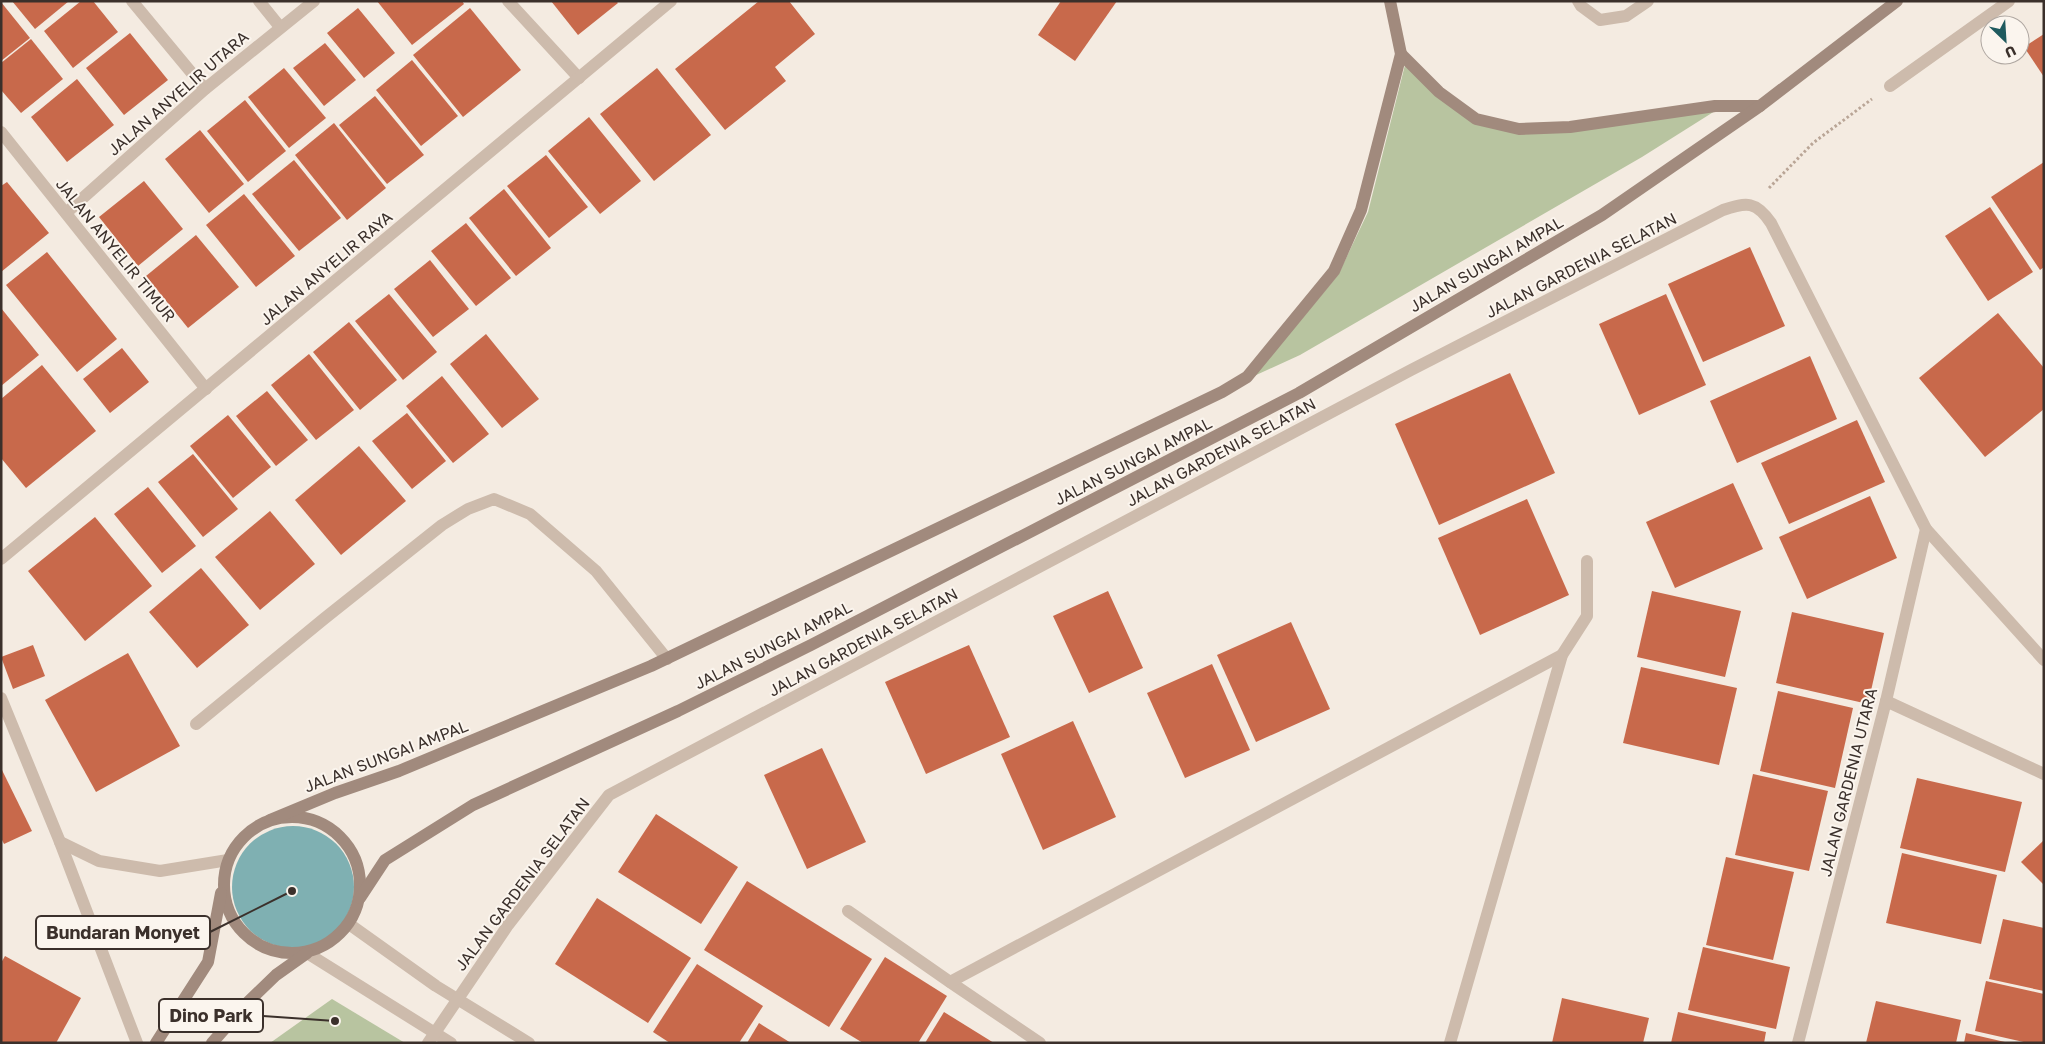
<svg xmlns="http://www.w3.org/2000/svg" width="2045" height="1044" font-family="'Golos Text',sans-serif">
  <rect width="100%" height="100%" fill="#f4ebe1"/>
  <g fill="#b8c4a0">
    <polygon points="1405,65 1435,95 1519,133 1715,111 1642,157 1300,355 1254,376 1338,275 1368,212"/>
    <polygon points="332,999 405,1043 270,1043"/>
  </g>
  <circle fill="#7fb0b2" cx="293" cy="887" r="61"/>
  <g fill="#c8694b">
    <polygon points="12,1 69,1 35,29"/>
    <polygon points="81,1 93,1 118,32 73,68 44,31"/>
    <polygon points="377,1 462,1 464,4 412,45"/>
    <polygon points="551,1 616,1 618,3 578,35"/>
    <polygon points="759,1 789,1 815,34 775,67 786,81 725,130 675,69"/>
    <polygon points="1061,1 1117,1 1075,61 1038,35"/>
    <polygon points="1,2 30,38 1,61"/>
    <polygon points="358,8 395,53 364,78 327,33"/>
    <polygon points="470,8 521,70 463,117 413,55"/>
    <polygon points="130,33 168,80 124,115 86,68"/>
    <polygon points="2044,34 2044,77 2024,47"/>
    <polygon points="31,39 63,79 21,113 1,90 1,63"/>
    <polygon points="325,43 356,80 324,106 293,68"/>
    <polygon points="412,60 458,116 421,146 376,90"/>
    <polygon points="284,68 326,118 289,148 248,97"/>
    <polygon points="657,68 711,135 654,181 600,114"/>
    <polygon points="77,79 114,125 67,162 31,117"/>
    <polygon points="375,96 424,155 387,184 339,125"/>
    <polygon points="245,100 286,151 248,182 207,131"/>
    <polygon points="589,117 641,181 600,214 548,151"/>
    <polygon points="334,123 386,188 347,220 295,155"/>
    <polygon points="200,130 244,184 209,213 165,159"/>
    <polygon points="546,155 588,207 549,238 507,186"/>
    <polygon points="294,160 341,218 299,251 252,194"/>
    <polygon points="2044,162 2044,267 2040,270 1991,197"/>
    <polygon points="144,181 183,229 138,266 99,217"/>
    <polygon points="7,182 49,233 1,272 1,186"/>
    <polygon points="504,189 551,248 516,276 469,218"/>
    <polygon points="244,194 295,256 256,287 206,225"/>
    <polygon points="1990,207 2033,272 1988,301 1945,236"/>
    <polygon points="466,223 511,278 476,306 431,251"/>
    <polygon points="196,235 239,287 188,328 146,276"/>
    <polygon points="1750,247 1785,326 1703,362 1668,284"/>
    <polygon points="47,252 117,339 77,372 6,285"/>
    <polygon points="430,260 469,309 433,337 394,289"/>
    <polygon points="389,294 437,352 403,380 355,321"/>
    <polygon points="1666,294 1706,385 1639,415 1599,324"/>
    <polygon points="1,308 39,355 1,386"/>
    <polygon points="1998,313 2044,368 2044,409 1985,457 1919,378"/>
    <polygon points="349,322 397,380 360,410 313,352"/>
    <polygon points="486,334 539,399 502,428 450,364"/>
    <polygon points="122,348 149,382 110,413 83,379"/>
    <polygon points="309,354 354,410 316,440 271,385"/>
    <polygon points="1810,356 1837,419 1737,463 1710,401"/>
    <polygon points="42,365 96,431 26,488 1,458 1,399"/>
    <polygon points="1510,373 1555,473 1439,525 1395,424"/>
    <polygon points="442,376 489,434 453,463 406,406"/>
    <polygon points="267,391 308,440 276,466 236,416"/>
    <polygon points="407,413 446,461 412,489 372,441"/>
    <polygon points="228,415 271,467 233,498 190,446"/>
    <polygon points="1857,420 1885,482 1789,524 1761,463"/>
    <polygon points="359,446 406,501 341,555 295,500"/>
    <polygon points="193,454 238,509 203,537 158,482"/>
    <polygon points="1733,483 1763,549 1675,588 1646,522"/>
    <polygon points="148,487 196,546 162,573 114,514"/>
    <polygon points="1870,496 1897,558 1807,599 1779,537"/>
    <polygon points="1527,499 1569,595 1480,635 1438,538"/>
    <polygon points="270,511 315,564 260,610 215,557"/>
    <polygon points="95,517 152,586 85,641 28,571"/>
    <polygon points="201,568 249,625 197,668 149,612"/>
    <polygon points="1108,591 1143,668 1089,693 1053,616"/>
    <polygon points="1652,591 1741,611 1725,677 1637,657"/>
    <polygon points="1792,612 1884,633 1868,704 1776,683"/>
    <polygon points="1291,622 1330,709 1256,742 1217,655"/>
    <polygon points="33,645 45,676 13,689 1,657"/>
    <polygon points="969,645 1010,737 926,774 885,682"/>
    <polygon points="128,653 180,746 96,792 45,700"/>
    <polygon points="1212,664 1250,750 1185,778 1147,693"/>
    <polygon points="1641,667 1737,688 1719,765 1623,743"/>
    <polygon points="1778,691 1853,708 1835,788 1760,771"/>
    <polygon points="1073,721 1116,817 1043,850 1001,754"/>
    <polygon points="822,748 866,842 807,869 764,775"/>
    <polygon points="1,768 32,831 4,844 1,838"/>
    <polygon points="1753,774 1828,791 1809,871 1735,855"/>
    <polygon points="1917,778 2022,802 2005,872 1900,848"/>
    <polygon points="656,814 738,867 701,924 618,872"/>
    <polygon points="2044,840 2044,885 2021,862"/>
    <polygon points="1902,853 1997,875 1981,944 1886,923"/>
    <polygon points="1726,857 1794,872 1773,960 1706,945"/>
    <polygon points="747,881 872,959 829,1027 704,950"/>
    <polygon points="597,898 691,958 648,1023 555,964"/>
    <polygon points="2003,919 2044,928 2044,991 1989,979"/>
    <polygon points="1703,947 1790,967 1776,1029 1688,1010"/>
    <polygon points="5,956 81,998 56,1043 1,1043 1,963"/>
    <polygon points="885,957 947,996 918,1043 863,1043 840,1029"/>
    <polygon points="697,964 763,1006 739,1043 670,1043 653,1032"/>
    <polygon points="1986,981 2044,994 2044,1043 2028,1043 1975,1031"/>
    <polygon points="1562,998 1649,1018 1643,1043 1552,1043"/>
    <polygon points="1876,1001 1961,1020 1956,1043 1866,1043"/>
    <polygon points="944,1012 994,1043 925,1043"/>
    <polygon points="1678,1012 1766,1032 1764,1043 1671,1043"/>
    <polygon points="759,1023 791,1043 747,1043"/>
    <polygon points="1966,1033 2005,1042 2005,1043 1964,1043"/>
  </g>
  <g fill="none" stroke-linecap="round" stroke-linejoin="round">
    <polyline stroke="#b9a596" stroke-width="3" stroke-dasharray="2.5 2.5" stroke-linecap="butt" points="1769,188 1813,143 1872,99"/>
    <g stroke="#cdbbac" stroke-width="12">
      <polyline points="132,1 205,89"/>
      <polyline points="259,1 280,27"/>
      <polyline points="508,1 579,78"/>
      <polyline points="1578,1 1581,6 1600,20 1626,16 1648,1"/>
      <polyline points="1890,86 2009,1"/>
      <polyline points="1,132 206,389"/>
      <polyline points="66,213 205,89 314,1"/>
      <polyline points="1,559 671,1"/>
      <polyline points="1,698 60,842 137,1043"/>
      <polyline points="1886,701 2044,774"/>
      <polyline points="196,724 325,618 442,525 468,509 494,499 530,514 596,571 667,659"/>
      <polyline points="60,842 99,861 160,871 228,860"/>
      <polyline points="848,911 950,982 1040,1043"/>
      <polyline points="349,924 436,986 529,1043"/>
      <polyline points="307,953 451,1043"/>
      <polyline points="950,982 1562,655"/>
      <path d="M428,1043L508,925L609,795L1411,370L1723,210C1747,202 1756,201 1771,223L1926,529L2044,660"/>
      <polyline points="1450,1043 1562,655 1587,616 1587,561"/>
      <polyline points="1798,1043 1886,701 1926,529"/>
    </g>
    <g stroke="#a18a7d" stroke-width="12">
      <polyline points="1401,54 1439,92 1476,119 1519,129 1570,127 1715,106 1760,106"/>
      <circle cx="292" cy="885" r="68"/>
      <polyline points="270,820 335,793 399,771 651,666 1222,392 1247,377 1334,271 1361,210 1401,54 1390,1"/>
      <polyline points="360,898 385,860 473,805 678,711 811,645 1299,393 1602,215 1760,106 1897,1"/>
      <polyline points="156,1043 208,962 221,893"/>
      <polyline points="212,1043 248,1002 276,975 307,953"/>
    </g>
  </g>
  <g text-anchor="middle" stroke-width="4" stroke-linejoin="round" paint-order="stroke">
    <g font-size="16" fill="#3b302b" stroke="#fbf5ee">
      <text transform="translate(178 93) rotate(-41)" y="6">JALAN ANYELIR UTARA</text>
      <text transform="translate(116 250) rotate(51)" y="6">JALAN ANYELIR TIMUR</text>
      <text transform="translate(1486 264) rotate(-30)" y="6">JALAN SUNGAI AMPAL</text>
      <text transform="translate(1581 265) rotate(-27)" y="6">JALAN GARDENIA SELATAN</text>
      <text transform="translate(326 268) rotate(-40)" y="6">JALAN ANYELIR RAYA</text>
      <text transform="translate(1221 452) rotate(-28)" y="6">JALAN GARDENIA SELATAN</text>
      <text transform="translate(1133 461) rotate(-27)" y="6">JALAN SUNGAI AMPAL</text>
      <text transform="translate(863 642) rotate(-28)" y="6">JALAN GARDENIA SELATAN</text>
      <text transform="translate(773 645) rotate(-27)" y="6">JALAN SUNGAI AMPAL</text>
      <text transform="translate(386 756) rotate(-21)" y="6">JALAN SUNGAI AMPAL</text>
      <text transform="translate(1848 782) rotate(-76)" y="6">JALAN GARDENIA UTARA</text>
      <text transform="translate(522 884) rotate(-53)" y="6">JALAN GARDENIA SELATAN</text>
    </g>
  </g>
  <path fill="none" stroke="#3b302b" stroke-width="2" d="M292 891L210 932M335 1021L263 1016"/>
  <g fill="#3b302b" stroke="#fbf5ee" stroke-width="2">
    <circle cx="292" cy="891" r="5"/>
    <circle cx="335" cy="1021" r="5"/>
  </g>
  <g fill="#fbf5ee" stroke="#3b302b" stroke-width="2">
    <rect x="36" y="916" width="174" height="33" rx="5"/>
    <rect x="159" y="999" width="104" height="33" rx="5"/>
  </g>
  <g font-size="18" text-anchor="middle" font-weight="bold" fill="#3b302b">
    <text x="123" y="939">Bundaran Monyet</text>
    <text x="211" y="1022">Dino Park</text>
  </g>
  <rect width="2045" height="1044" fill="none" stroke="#3b302b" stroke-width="5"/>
  <g transform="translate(2005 40) rotate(155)"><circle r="24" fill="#fbf5ee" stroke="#aea6a0"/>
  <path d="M0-4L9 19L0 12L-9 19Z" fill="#1f5a5e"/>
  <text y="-8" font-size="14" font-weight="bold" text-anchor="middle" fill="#3b302b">U</text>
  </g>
</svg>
